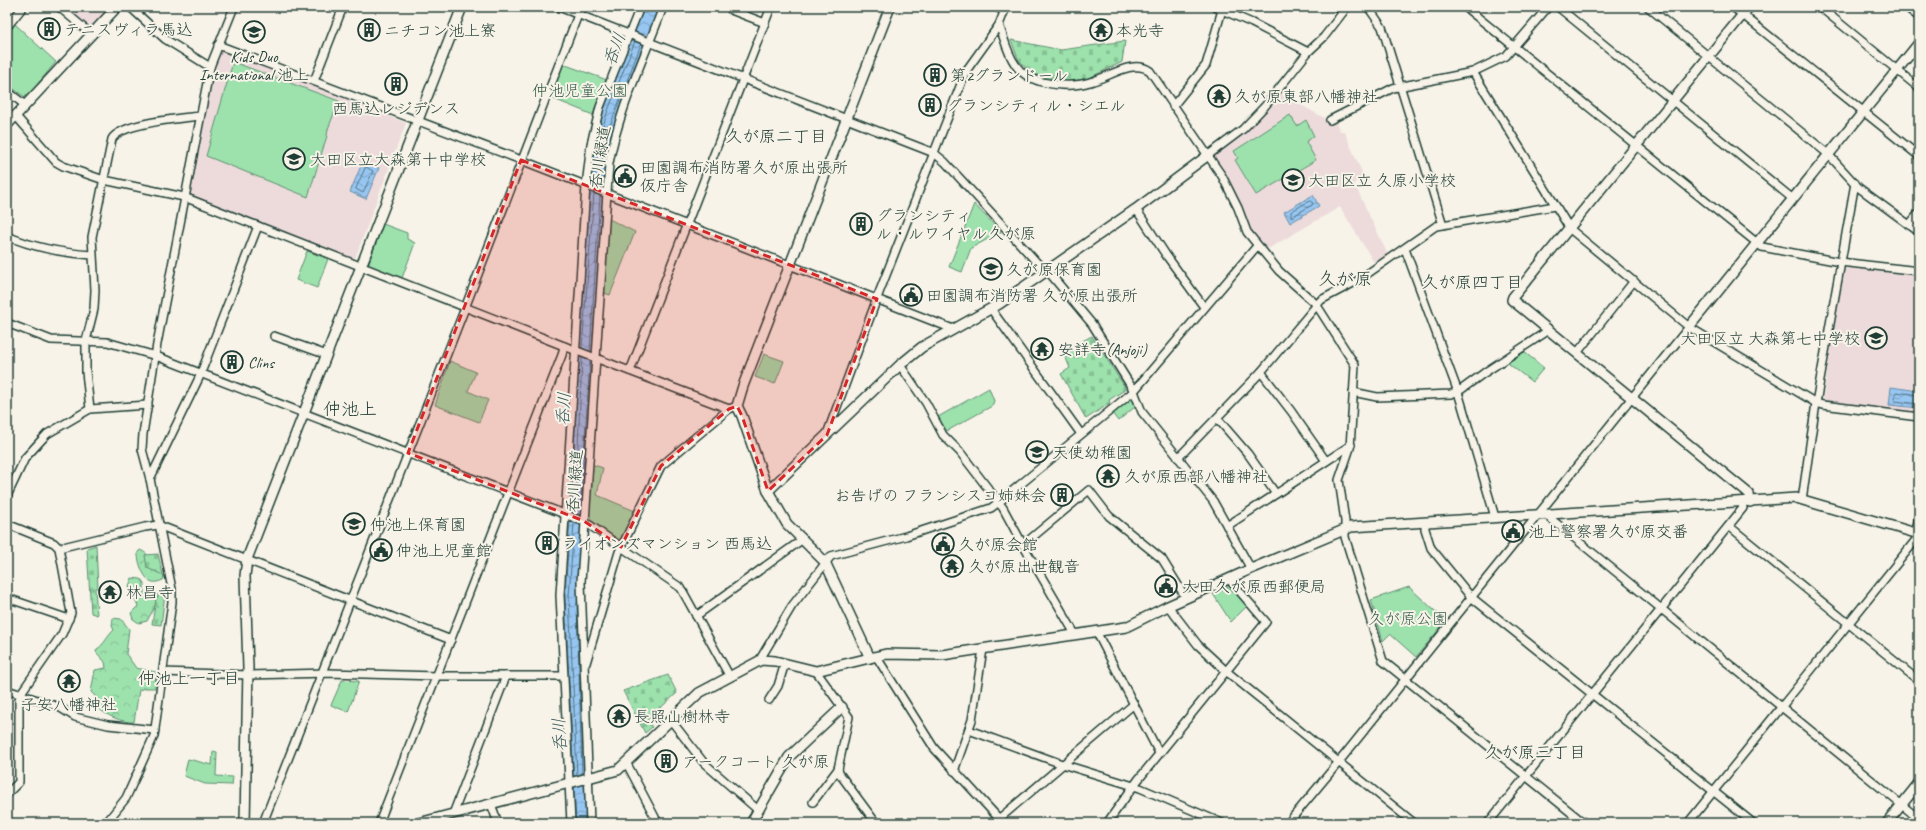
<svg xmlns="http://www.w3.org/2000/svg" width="1926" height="830" font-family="Caveat,'Klee One',sans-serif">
  <defs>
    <pattern id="forest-crowns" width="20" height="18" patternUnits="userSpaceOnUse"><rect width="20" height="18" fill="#9de1ad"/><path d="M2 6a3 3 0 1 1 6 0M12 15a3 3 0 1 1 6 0" fill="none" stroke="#87c295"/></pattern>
    <pattern id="cemetery-stones" width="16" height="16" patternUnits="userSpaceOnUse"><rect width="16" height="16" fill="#9de1ad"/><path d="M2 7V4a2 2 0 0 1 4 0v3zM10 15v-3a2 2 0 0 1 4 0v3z" fill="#87c295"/></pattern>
    <pattern id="water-waves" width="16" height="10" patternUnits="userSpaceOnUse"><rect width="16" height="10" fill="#98c6f2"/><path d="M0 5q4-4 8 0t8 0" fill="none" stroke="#7ba2c5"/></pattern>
  </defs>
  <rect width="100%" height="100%" fill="#f7f3e8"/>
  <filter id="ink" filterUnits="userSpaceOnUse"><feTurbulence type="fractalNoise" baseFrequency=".025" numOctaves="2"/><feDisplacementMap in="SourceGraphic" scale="8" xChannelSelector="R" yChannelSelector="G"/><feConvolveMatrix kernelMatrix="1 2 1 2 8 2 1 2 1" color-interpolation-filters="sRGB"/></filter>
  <g filter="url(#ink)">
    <g fill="#eddbdb">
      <polygon points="64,7 111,7 91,27 88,27"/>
      <polygon points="220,48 406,123 354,261 213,207 188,195 211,76"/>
      <polygon points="1279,93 1330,121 1332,125 1336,123 1340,131 1344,131 1364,177 1354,183 1388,255 1375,264 1340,207 1266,250 1252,234 1237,196 1213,158 1214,153"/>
      <polygon points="1846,268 1919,276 1919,413 1826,402 1823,399 1843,271"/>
    </g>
    <g fill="#9de1ad" stroke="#5e8f70">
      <polygon points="15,24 56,62 26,98 7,84 7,35"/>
      <polygon points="233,62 339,101 328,129 327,136 308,197 206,156"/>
      <polygon points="563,64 607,80 593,115 549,97"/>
      <polygon points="1290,115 1297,126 1306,120 1314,136 1306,142 1316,160 1256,195 1235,160 1238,158 1234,151"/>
      <polygon points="974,204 1001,232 971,248 962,272 949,267"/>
      <polygon points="609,219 635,232 610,295 604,293"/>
      <polygon points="383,224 407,233 407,239 415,243 402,278 368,265"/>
      <polygon points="307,251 328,259 317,288 296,280"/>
      <polygon points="1523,351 1544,368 1532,382 1509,364 1510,360"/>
      <polygon points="764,354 784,361 775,384 755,377"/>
      <polygon points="450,361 476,372 468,391 488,400 479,422 435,405"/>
      <polygon points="989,388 994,401 992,406 947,431 938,417"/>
      <polygon points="1130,398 1132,399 1136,406 1118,421 1112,413"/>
      <polygon points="591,464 603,468 597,495 635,511 620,541 587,517"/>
      <polygon points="1230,586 1247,606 1231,622 1213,594"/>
      <polygon points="1409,587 1446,621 1416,657 1390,634 1383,641 1371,600"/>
      <polygon points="342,680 359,681 348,712 331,705"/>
      <polygon points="213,751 217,752 216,776 233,777 232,785 205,784 184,776 188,759 212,765"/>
    </g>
    <g fill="url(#forest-crowns)" stroke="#5e8f70">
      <path d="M140,550C150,553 158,569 164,576L163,580C160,581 156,583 153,582C144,581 137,560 138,552Z"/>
      <polygon points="132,578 141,579 144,583 144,593 157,593 159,599 147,621 139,623 133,619 131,613 138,606 129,586"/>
      <path d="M113,618L121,619L129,629L126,654L136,668L156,672L155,688H145L139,690L134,722C123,723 105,715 97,707L95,696L91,692L95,670L106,668L105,662L96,652L97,649C104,645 108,635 114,630L112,626Z"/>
    </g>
    <g fill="url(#cemetery-stones)" stroke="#5e8f70">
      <polygon points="1011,40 1061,50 1125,41 1122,62 1087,79 1062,82 1033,74 1019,61"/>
      <polygon points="1092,336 1126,389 1109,400 1110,403 1086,419 1061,374 1070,368 1063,351"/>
      <polygon points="96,545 98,588 95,588 97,615 91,613 87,548"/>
      <polygon points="158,554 163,575 147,568 145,555"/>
      <polygon points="162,593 165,594 161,625 152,624 156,599"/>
      <polygon points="668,675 677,693 647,720 652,727 645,733 623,691"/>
    </g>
    <g fill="url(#water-waves)" stroke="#688fa6">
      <polygon points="643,7 660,7 612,132 606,161 581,582 589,823 576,823 565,596 573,476 578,347 590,184 594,142 603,112"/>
      <polygon points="363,161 379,168 366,199 350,192"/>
      <polygon points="1313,195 1319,206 1290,223 1284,212"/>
      <polygon points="1891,387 1919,391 1919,408 1889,405"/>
    </g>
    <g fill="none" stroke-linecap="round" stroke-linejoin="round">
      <g stroke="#4f7480" stroke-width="1">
        <polygon points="366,167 373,171 363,193 356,189"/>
        <polyline points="594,184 598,143 607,113 635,41"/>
        <polyline points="600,186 602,161 608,131 641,44"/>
        <polygon points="1310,201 1313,203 1312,205 1293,216 1291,216 1291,212"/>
        <polyline points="582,348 594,193"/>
        <polyline points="590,351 600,196"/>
        <polyline points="1919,395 1896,392 1894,399 1895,401 1919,404"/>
        <polyline points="575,513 582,358"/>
        <polyline points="580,515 590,361"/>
        <polyline points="574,523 569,596 577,775"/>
        <polyline points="577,603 582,774"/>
      </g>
      <g stroke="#1f3d34" stroke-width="10">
        <g id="minor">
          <polyline points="59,7 91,34"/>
          <polyline points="130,7 165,39 210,67"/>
          <polyline points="559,7 934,153 945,162 1041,267 1047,270 1092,324 1134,391 1142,412 1213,501 1251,569"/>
          <polyline points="1215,7 1252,23 1308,52"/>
          <polyline points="1336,7 1343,12"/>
          <polyline points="1368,7 1382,27 1443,225"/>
          <polyline points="1465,7 1762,247 1840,262 1919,271"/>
          <polyline points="1558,7 1793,199"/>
          <polyline points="1648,7 1828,154 1859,188 1919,232"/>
          <polyline points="1733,7 1919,156"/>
          <polyline points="1820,7 1919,88"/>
          <polyline points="1906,7 1919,17"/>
          <polyline points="731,10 765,23"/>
          <path d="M999,25C1004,37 1007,53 1015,64C1021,74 1031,79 1042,82C1059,86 1074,87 1090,82C1108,78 1133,58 1150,71L1222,176L1238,208L1247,232L1279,271L1316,304L1355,365L1350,448L1339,480L1345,521V537L1383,661L1584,823"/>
          <polyline points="7,27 23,7"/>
          <polyline points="218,45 521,160 953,329"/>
          <polyline points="1473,72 1570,229 1689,327 1816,403 1823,405 1919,417"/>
          <polyline points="314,81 343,7"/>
          <polyline points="7,91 25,105"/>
          <polyline points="1173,106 1206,65 1222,10"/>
          <polyline points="15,115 56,162 63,166 104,180 184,197 564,346 729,409 737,406"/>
          <polyline points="1330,120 1393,88 1473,72 1506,56 1548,7"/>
          <polyline points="1207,156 1243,129 1265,106 1308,52 1324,37 1347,7"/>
          <polyline points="1136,209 1166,255 1204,307"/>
          <polyline points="1909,225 1919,213"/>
          <path d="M7,236C35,248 62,253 92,255"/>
          <polyline points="1405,249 1458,392 1495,517"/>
          <polyline points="991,309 1081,434"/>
          <polyline points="7,323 51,340 107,342 156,356 585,522 681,588 730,677"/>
          <polyline points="274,336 327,355"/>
          <polyline points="1577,353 1634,281"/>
          <polyline points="900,365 926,403 943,435 960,452 1003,508 1023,545 1075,634"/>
          <polyline points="630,371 771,7"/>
          <polyline points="1261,372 1291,411 1326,461"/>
          <polyline points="1353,392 1377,397 1451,394 1462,389 1484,373 1549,330"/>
          <path d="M90,409L86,372V341L94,309L95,290L92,237L112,139C121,123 181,118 200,116"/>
          <polyline points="1217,418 1248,454 1276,494"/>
          <polyline points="827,434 879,293 966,71 999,25 1006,7"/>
          <polyline points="1178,458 1261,372 1321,300 1357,281 1436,226 1555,206"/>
          <polyline points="150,479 199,378 258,226"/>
          <polyline points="7,496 25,458 47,434 90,409 148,405"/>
          <polyline points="1802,500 1816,403 1855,183"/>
          <polyline points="1545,514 1919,819"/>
          <polyline points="1425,522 1425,529 1431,548 1471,597 1753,823"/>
          <polyline points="7,524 54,543 59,548 71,613 62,634 21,693 19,700 19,782 7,794"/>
          <polyline points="1227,526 1351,445"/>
          <polyline points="1729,526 1919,681"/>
          <polyline points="1916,533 1919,514"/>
          <polyline points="1023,545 1089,490 1109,516 1162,559 1186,598"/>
          <polyline points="59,548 145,527 158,525 451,640"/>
          <polyline points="7,598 69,619"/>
          <polyline points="1168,606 1198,645 1226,671 1414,823"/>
          <polyline points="696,616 803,539"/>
          <polyline points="1096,631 1159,753"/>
          <polyline points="876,656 934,748 1003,823"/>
          <polyline points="759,661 792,606 831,556 906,536 991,508 999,502 1134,391 1257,246"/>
          <polyline points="586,663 619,552 661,466 729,409"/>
          <polyline points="816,671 849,717 838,769 839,773 876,823"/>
          <polyline points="163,672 248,675 328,673 437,676 563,676"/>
          <polyline points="7,690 59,707 75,717 108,725 155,730"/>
          <polyline points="769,700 778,686 785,663"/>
          <polyline points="670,719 704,763 758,810"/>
          <polyline points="969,730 1062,764 1140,788 1222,823"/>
          <polyline points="626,762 658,823"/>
          <polyline points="954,771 972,720 983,649"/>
          <polyline points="813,802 838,769"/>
          <polyline points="491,804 498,823"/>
          <polyline points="453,814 506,676"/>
          <polyline points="106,823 126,798 154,736 172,602 172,589 150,479 142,449 143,434 157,344 210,67 234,7"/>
          <polyline points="263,823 465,308 581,7"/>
          <polyline points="379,823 562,355 564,346"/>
          <polyline points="571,823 560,595 586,186 591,144 600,107 640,7"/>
          <path d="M590,823L581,582L609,163C619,109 644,59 663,7"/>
          <polyline points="994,823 1134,704"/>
          <polyline points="1107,823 1138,780 1266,622 1229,579"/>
          <polyline points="1288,823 1338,763 1689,327"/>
          <polyline points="1488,823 1743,508 1742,503"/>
          <polyline points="1688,823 1919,536"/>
        </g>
      </g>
      <g stroke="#1f3d34" stroke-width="12">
        <g id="tertiary">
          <polyline points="998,7 1004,10"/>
          <polyline points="1749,7 1513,297 1512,300 1749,494 1750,502"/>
          <polyline points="7,125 117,7"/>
          <polyline points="1689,327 1919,43"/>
          <polyline points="768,491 900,365 922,347 999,304 1136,209 1207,156"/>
          <polyline points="870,658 825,562 787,524 768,491 742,416 737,406 743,386 890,7"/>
          <polyline points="245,823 248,668 245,576 247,559 462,7"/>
          <polyline points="419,823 618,770 699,693 761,660 775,661 816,671 886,654 942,655 1126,627 1168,606 1251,569 1351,527 1796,498 1919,534"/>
          <polyline points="751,823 789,757 842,707"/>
          <polyline points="1887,823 1919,783"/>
        </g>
      </g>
      <use href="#minor" stroke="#f7f3e8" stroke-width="7"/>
      <use href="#tertiary" stroke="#f7f3e8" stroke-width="9"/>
    </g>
  </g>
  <path fill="#d62828" fill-opacity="0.2" stroke="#d62828" stroke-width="3" stroke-dasharray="8 5" stroke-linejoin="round" d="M521,160L877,299L827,435L768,491L742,416L737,406L729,409L661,466L621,547L584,521L408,453Z"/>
  <defs>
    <g id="building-ring" transform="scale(1.15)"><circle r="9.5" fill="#f7f3e8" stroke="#1f3d34" stroke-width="1.5"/><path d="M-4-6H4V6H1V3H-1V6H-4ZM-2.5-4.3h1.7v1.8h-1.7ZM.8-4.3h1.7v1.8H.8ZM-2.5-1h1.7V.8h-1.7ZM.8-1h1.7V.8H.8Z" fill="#1f3d34"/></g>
    <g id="temple-ring" transform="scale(1.15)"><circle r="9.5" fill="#f7f3e8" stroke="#1f3d34" stroke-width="1.5"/><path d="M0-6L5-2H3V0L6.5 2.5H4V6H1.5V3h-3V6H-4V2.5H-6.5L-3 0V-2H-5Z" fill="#1f3d34"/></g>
    <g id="school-ring" transform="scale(1.15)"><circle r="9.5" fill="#f7f3e8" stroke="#1f3d34" stroke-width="1.5"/><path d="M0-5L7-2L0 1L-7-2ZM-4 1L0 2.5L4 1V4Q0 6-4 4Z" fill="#1f3d34"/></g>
    <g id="civic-ring" transform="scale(1.15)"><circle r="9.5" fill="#f7f3e8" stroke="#1f3d34" stroke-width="1.5"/><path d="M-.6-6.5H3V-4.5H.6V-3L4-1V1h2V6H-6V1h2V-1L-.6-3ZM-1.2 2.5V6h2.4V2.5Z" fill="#1f3d34"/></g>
  </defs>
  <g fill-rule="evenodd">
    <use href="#building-ring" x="49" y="29"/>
    <use href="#building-ring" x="369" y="30"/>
    <use href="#temple-ring" x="1101" y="30"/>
    <use href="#school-ring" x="254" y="32"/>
    <use href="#building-ring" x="935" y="75"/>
    <use href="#building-ring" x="396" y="84"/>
    <use href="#temple-ring" x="1219" y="96"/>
    <use href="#building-ring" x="930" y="105"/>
    <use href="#school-ring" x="294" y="159"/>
    <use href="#civic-ring" x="625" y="176"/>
    <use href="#school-ring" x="1293" y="180"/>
    <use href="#building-ring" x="861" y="224"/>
    <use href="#school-ring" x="991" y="269"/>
    <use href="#civic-ring" x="911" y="295"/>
    <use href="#school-ring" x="1876" y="338"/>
    <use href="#temple-ring" x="1042" y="349"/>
    <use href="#building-ring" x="232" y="362"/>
    <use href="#school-ring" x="1037" y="452"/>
    <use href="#temple-ring" x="1108" y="476"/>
    <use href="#building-ring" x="1062" y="495"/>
    <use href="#school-ring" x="354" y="524"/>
    <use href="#civic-ring" x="1513" y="531"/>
    <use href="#building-ring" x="547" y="543"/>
    <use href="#civic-ring" x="943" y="544"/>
    <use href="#civic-ring" x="381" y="550"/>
    <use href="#temple-ring" x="952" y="566"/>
    <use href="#civic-ring" x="1166" y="586"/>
    <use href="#temple-ring" x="110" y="592"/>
    <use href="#temple-ring" x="69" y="681"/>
    <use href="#temple-ring" x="619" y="716"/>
    <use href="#building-ring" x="666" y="761"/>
  </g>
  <g text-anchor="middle" stroke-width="4" stroke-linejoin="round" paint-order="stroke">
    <g font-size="16" fill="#1f3d34" stroke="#f7f3e8" text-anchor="start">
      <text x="64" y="35">テニスヴィラ馬込</text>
      <text x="384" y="36">ニチコン池上寮</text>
      <text x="1116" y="36">本光寺</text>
      <text x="254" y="62" text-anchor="middle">Kids Duo<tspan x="254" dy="18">International 池上</tspan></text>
      <text x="950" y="81">第2グランドール</text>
      <text x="1234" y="102">久が原東部八幡神社</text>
      <text x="946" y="111">グランシティ ル・シエル</text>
      <text x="396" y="114" text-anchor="middle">西馬込レジデンス</text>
      <text x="310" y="165">大田区立大森第十中学校</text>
      <text x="640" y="173">田園調布消防署久が原出張所<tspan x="640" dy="18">仮庁舎</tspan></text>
      <text x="1308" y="186">大田区立 久原小学校</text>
      <text x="876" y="221">グランシティ<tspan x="876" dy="18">ル・ルワイヤル久が原</tspan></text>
      <text x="1006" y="275">久が原保育園</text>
      <text x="926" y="301">田園調布消防署 久が原出張所</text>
      <text x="1860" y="344" text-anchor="end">大田区立 大森第七中学校</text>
      <text x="1058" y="355">安詳寺(Anjoji)</text>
      <text x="248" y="368">Clins</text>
      <text x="1052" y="458">天使幼稚園</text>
      <text x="1124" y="482">久が原西部八幡神社</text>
      <text x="1046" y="501" text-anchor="end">お告げの フランシスコ姉妹会</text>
      <text x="370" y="530">仲池上保育園</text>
      <text x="1528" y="537">池上警察署久が原交番</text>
      <text x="562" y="549">ライオンズマンション 西馬込</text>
      <text x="958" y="550">久が原会館</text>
      <text x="396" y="556">仲池上児童館</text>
      <text x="968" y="572">久が原出世観音</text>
      <text x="1182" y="592">大田久が原西郵便局</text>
      <text x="126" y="598">林昌寺</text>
      <text x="69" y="710" text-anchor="middle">子安八幡神社</text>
      <text x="634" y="722">長照山樹林寺</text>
      <text x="682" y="767">アークコート 久が原</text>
    </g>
    <g font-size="16" fill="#385e4c" stroke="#f7f3e8">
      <text x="580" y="96">仲池児童公園</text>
      <text x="1408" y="624">久が原公園</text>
    </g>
    <g font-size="16" fill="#1f3d34" stroke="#f7f3e8">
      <text transform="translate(599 157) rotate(-81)" y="6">呑川緑道</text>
      <text transform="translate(574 481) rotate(-86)" y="6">呑川緑道</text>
    </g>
    <g font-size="17" font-style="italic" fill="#37585a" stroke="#f7f3e8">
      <text transform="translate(614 49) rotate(-69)" y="6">呑川</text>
      <text transform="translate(563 409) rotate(-87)" y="6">呑川</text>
      <text transform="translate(559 735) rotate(-93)" y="6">呑川</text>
    </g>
    <g font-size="17" fill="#1f3d34" stroke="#f7f3e8">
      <text x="776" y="142">久が原二丁目</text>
      <text x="1472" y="288">久が原四丁目</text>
      <text x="189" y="684">仲池上一丁目</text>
      <text x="1535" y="758">久が原三丁目</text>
    </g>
    <g font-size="18" fill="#1f3d34" stroke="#f7f3e8">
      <text x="1345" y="285">久が原</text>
      <text x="350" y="415">仲池上</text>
    </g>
  </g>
  <rect width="1926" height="830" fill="none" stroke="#f7f3e8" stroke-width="24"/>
  <rect x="12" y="12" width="1902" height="806" fill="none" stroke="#1f3d34" stroke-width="1.5" filter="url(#ink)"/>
</svg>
